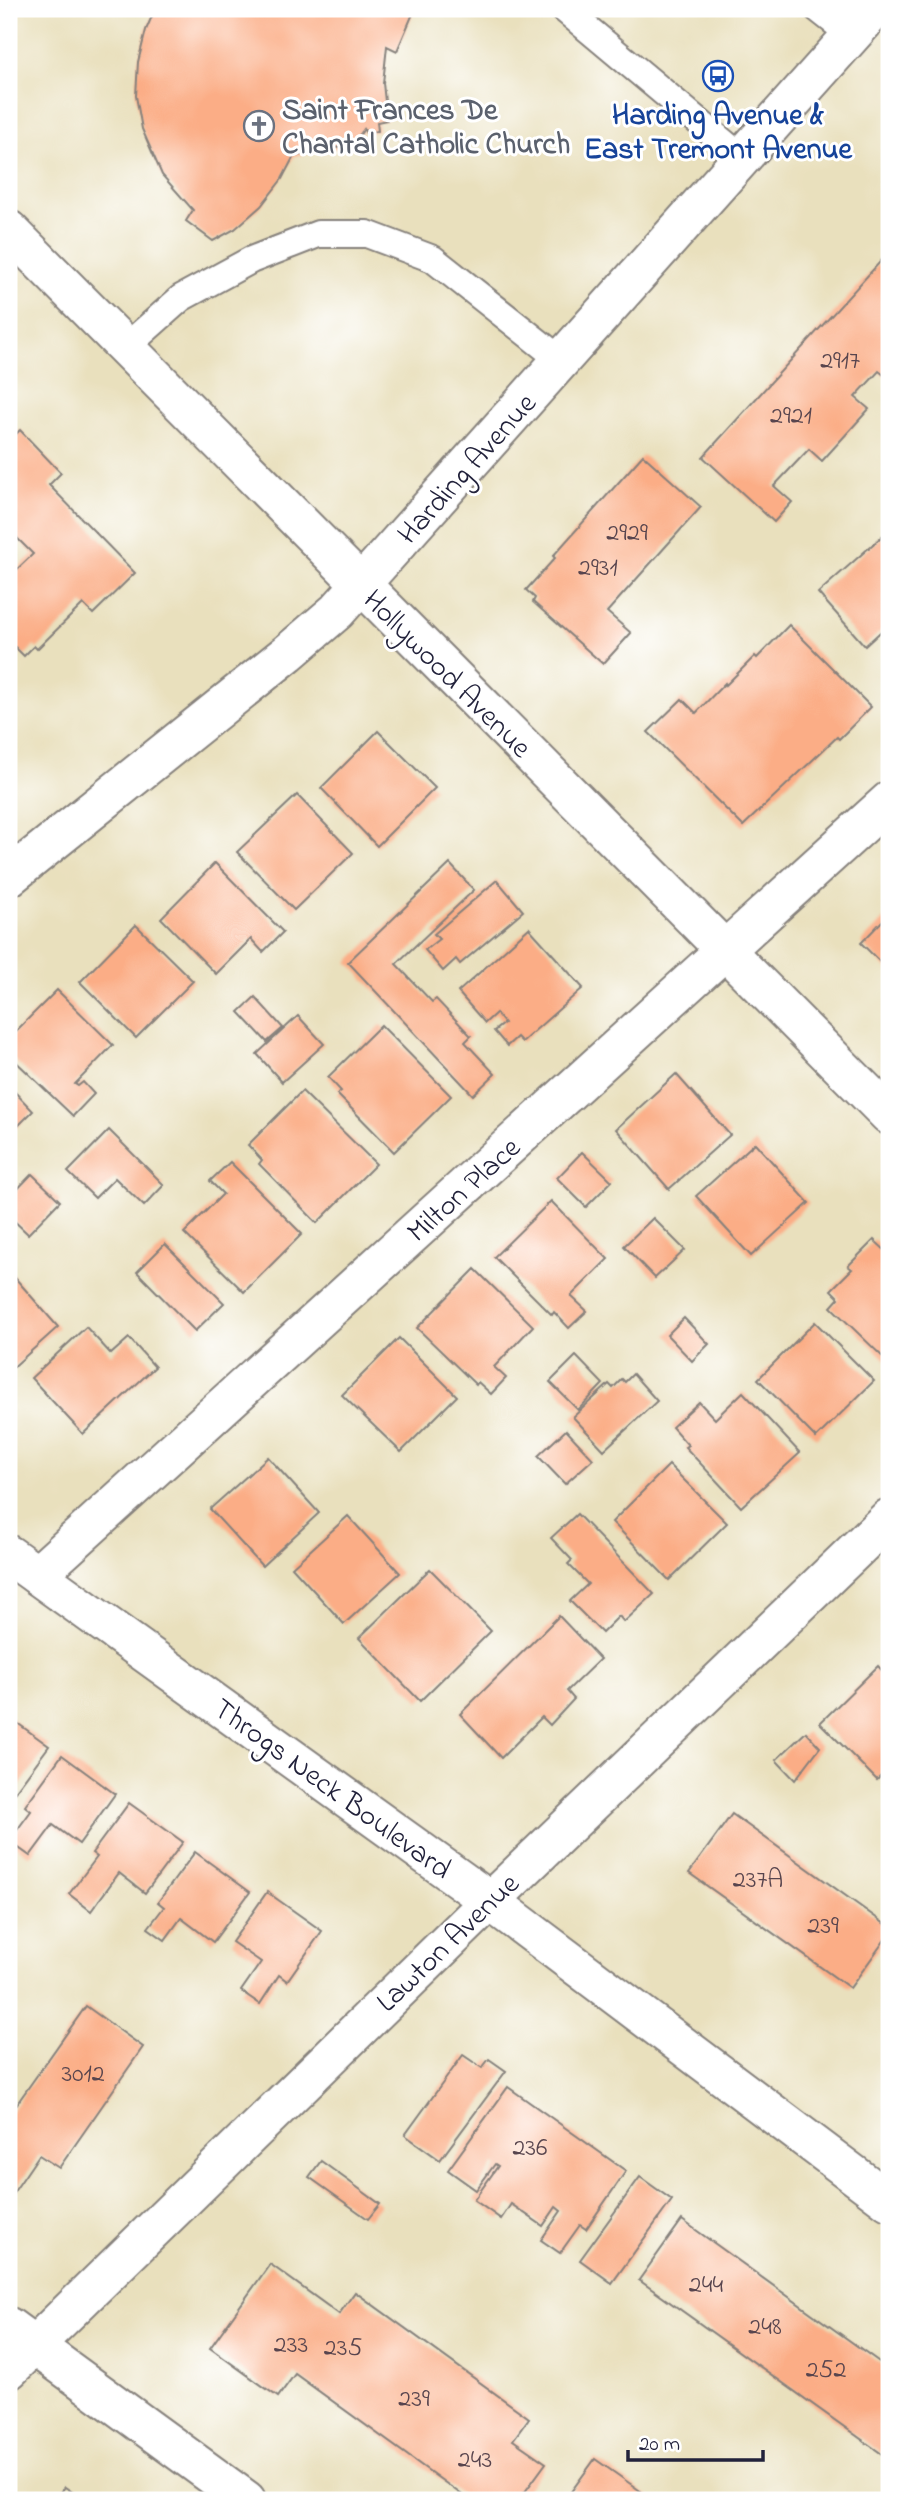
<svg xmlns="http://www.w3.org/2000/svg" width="898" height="2509" font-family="'Indie Flower',sans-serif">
  <rect width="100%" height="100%" fill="#fff"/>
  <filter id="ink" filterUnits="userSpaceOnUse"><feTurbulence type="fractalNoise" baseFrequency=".0143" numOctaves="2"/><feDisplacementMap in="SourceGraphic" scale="14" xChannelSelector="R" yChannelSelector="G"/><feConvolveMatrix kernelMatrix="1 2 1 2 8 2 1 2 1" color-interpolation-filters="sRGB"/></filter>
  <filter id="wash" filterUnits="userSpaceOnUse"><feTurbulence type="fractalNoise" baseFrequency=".00686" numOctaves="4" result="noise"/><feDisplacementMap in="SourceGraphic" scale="28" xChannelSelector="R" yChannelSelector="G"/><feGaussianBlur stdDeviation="1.57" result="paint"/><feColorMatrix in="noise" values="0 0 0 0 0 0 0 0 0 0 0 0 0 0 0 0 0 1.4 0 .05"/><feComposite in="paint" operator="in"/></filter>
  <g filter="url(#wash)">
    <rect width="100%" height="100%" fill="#e9e0bd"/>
    <g id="blocks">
      <g fill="#fbad86">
        <polygon points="155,9 415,9 397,51 387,46 383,83 387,120 377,122 378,131 366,133 364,129 352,145 294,156 282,179 261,206 235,229 213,241 186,221 193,210 162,175 142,129 136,96 138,62 146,30"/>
        <polygon points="889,252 889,379 879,371 855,397 869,409 822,461 809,449 774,486 792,502 774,522 703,457"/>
        <polygon points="20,430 61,473 49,485 135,573 93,614 83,604 37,649 34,646 24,656 9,641 9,577 33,554 9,530 9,441"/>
        <polygon points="643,455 701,507 607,612 631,633 603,664 533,602 535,598 526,590 555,558 553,556"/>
        <polygon points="889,530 889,624 865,646 818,593"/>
        <polygon points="789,625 871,707 839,739 837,737 743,826 648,732 682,699 696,713 725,683 726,685 755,656 757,658"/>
        <polygon points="378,731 435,788 377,846 321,788"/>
        <polygon points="297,795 353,853 294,910 237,852"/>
        <polygon points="215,863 283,932 263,952 251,939 216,974 161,918"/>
        <polygon points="450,864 474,890 396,964 432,1002 436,999 471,1036 465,1042 495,1074 473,1095 348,962"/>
        <polygon points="497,880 523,911 460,964 456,959 443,971 425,950 439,939 434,934"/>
        <polygon points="889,914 889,971 861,943"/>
        <polygon points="136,925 193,981 136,1038 80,982"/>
        <polygon points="529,928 583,988 522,1042 517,1037 507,1046 494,1031 504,1023 496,1013 485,1023 458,992"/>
        <polygon points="57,990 113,1045 75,1084 78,1086 83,1082 94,1094 73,1116 9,1055 9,1038"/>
        <polygon points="255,997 283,1028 267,1042 239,1012"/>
        <polygon points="298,1016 324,1044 282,1082 257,1054"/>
        <polygon points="381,1025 451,1096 394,1152 337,1094 341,1091 328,1077"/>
        <polygon points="676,1074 730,1135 669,1189 616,1129"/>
        <polygon points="9,1086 33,1111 9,1135"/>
        <polygon points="302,1091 376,1164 317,1223 259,1164 262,1160 248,1145"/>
        <polygon points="109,1130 164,1185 144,1206 115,1178 95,1198 68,1172"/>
        <polygon points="755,1143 809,1203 751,1256 696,1196"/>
        <polygon points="582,1152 612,1181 586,1207 557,1178"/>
        <polygon points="230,1162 302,1234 244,1292 184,1233 223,1194 210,1181"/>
        <polygon points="32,1174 60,1201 28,1234 9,1216 9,1198"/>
        <polygon points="551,1201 608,1259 571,1296 587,1311 569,1328 554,1312 552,1315 494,1257"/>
        <polygon points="653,1218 685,1250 655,1278 624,1246"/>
        <polygon points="874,1240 887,1252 889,1251 889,1363 831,1307 839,1298 831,1290 852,1269 848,1266"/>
        <polygon points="165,1244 224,1303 195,1331 137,1272"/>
        <polygon points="475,1269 533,1326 494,1367 506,1378 491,1394 478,1382 476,1385 417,1328"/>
        <polygon points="9,1271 58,1327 9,1371"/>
        <polygon points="684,1318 709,1344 692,1361 667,1335"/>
        <polygon points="815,1322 874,1381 816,1438 758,1379"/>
        <polygon points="86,1327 111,1354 129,1338 155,1367 83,1434 31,1378"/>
        <polygon points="399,1338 457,1396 401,1452 342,1395"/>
        <polygon points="576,1356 603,1384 578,1410 550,1382"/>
        <polygon points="633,1374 657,1401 604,1450 573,1417 609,1384 613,1388 622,1379 625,1382"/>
        <polygon points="743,1392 800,1453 741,1507 685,1447 688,1445 672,1427 699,1402 715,1419"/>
        <polygon points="566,1430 593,1459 565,1484 538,1456"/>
        <polygon points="268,1457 319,1513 262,1566 210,1509"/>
        <polygon points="669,1465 727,1523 669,1580 612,1522"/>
        <polygon points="577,1514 654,1594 624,1622 619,1616 602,1633 570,1601 588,1584 568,1564 572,1560 551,1538"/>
        <polygon points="348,1516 400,1573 344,1624 292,1567"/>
        <polygon points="430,1569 491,1631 420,1701 359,1638"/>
        <polygon points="559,1616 600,1659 567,1691 574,1699 550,1725 542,1717 501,1758 460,1714"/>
        <polygon points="878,1666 889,1678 889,1768 877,1780 820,1723"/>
        <polygon points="9,1717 49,1746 9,1800"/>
        <polygon points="806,1732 820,1747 795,1780 776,1760"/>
        <polygon points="62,1755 115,1794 79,1844 53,1825 30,1856 9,1841 31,1811 25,1806"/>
        <polygon points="129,1803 183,1842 145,1893 119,1873 91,1911 69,1894 97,1857 92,1853"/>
        <polygon points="732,1814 889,1927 889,1934 850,1988 689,1873"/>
        <polygon points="195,1852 250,1892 213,1942 181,1918 165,1940 148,1928 164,1907 158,1902"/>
        <polygon points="267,1892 322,1931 287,1981 279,1975 260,2004 241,1991 261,1962 232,1942"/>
        <polygon points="86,2006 143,2047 59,2168 39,2155 9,2199 9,2115"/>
        <polygon points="463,2055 482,2068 489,2059 506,2071 440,2160 405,2135"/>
        <polygon points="508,2087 626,2171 586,2229 580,2225 560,2253 541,2240 561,2211 556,2207 543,2226 511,2204 501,2219 474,2200 498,2166 495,2164 476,2190 448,2170"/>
        <polygon points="321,2161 380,2204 368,2219 309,2177"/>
        <polygon points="640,2177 672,2200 612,2283 580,2260"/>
        <polygon points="682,2220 889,2369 889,2459 639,2280"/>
        <polygon points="270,2264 339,2314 355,2292 529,2418 513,2440 546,2463 519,2500 469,2500 295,2374 278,2397 210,2348"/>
        <polygon points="595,2459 632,2485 653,2500 565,2500"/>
        <polygon points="65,2487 84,2500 55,2500"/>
      </g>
    </g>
  </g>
  <g filter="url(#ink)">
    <use href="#blocks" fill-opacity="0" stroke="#86817c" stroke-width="2"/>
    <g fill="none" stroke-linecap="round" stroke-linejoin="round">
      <g stroke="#86817c" stroke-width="30">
        <g id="lane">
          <polyline points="564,9 742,158"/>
          <polyline points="818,9 851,35"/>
          <polyline points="126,347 181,298 251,260 318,234 367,234 433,259 562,361"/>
        </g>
      </g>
      <g stroke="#86817c" stroke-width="42">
        <g id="street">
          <polyline points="9,230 889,1115"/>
          <polyline points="9,1555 490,1901 889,2201"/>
          <polyline points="37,1575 889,801"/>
          <polyline points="9,2327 246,2500"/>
          <polyline points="9,2370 490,1901 889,1518"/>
        </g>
      </g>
      <g stroke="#86817c" stroke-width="42">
        <polyline id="secondary" points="9,877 288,653 337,611 875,9"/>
      </g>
      <use href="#lane" stroke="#fff" stroke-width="26"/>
      <use href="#street" stroke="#fff" stroke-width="38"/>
      <use href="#secondary" stroke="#fff" stroke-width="38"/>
    </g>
  </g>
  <defs>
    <g id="bus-ring" transform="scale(1.575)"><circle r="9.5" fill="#fff" stroke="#1a4fb4" stroke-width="1.5"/><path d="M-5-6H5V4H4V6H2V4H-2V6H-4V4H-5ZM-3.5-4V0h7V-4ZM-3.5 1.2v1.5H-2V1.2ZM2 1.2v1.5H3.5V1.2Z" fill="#1a4fb4"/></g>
    <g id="church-ring" transform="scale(1.575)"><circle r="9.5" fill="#fff" stroke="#6b7280" stroke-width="1.5"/><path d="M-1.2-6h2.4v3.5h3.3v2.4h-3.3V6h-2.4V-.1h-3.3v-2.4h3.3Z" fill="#6b7280"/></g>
  </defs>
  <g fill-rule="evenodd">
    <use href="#bus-ring" x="718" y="76"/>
    <use href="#church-ring" x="259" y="126"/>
  </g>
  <g text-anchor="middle" stroke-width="6" stroke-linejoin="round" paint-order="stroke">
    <g font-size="26" fill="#58454e">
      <text x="840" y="368">2917</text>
      <text x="791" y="423">2921</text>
      <text x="627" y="540">2929</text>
      <text x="598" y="575">2931</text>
      <text x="758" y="1887">237A</text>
      <text x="823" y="1933">239</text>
      <text x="83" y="2081">3012</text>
      <text x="530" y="2155">236</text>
      <text x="706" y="2292">244</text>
      <text x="765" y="2334">248</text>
      <text x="291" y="2352">233</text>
      <text x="343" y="2355">235</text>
      <text x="826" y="2377">252</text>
      <text x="414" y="2406">239</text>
      <text x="475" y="2467">243</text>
    </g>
    <g font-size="30" font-weight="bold" fill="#5b616d" stroke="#fff" text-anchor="start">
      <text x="282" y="119">Saint Frances De<tspan x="282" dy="34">Chantal Catholic Church</tspan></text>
    </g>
    <g font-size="30" font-weight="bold" fill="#164399" stroke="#fff">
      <text x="718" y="124">Harding Avenue &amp;<tspan x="718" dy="34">East Tremont Avenue</tspan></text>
    </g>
    <g font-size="30" fill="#22223b" stroke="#fff">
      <text transform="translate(466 468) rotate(-48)" y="10">Harding Avenue</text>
      <text transform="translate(448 673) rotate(45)" y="10">Hollywood Avenue</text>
      <text transform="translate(463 1189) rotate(-42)" y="10">Milton Place</text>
      <text transform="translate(333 1788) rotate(36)" y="10">Throgs Neck Boulevard</text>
      <text transform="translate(447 1942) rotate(-44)" y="10">Lawton Avenue</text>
    </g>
  </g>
  <rect width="898" height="2509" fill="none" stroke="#fff" stroke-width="35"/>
  <path d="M628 2450v10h135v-10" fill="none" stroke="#22223b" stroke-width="3.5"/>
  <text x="639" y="2450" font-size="21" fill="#22223b" stroke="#ffffff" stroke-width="5" paint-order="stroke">20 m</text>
</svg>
